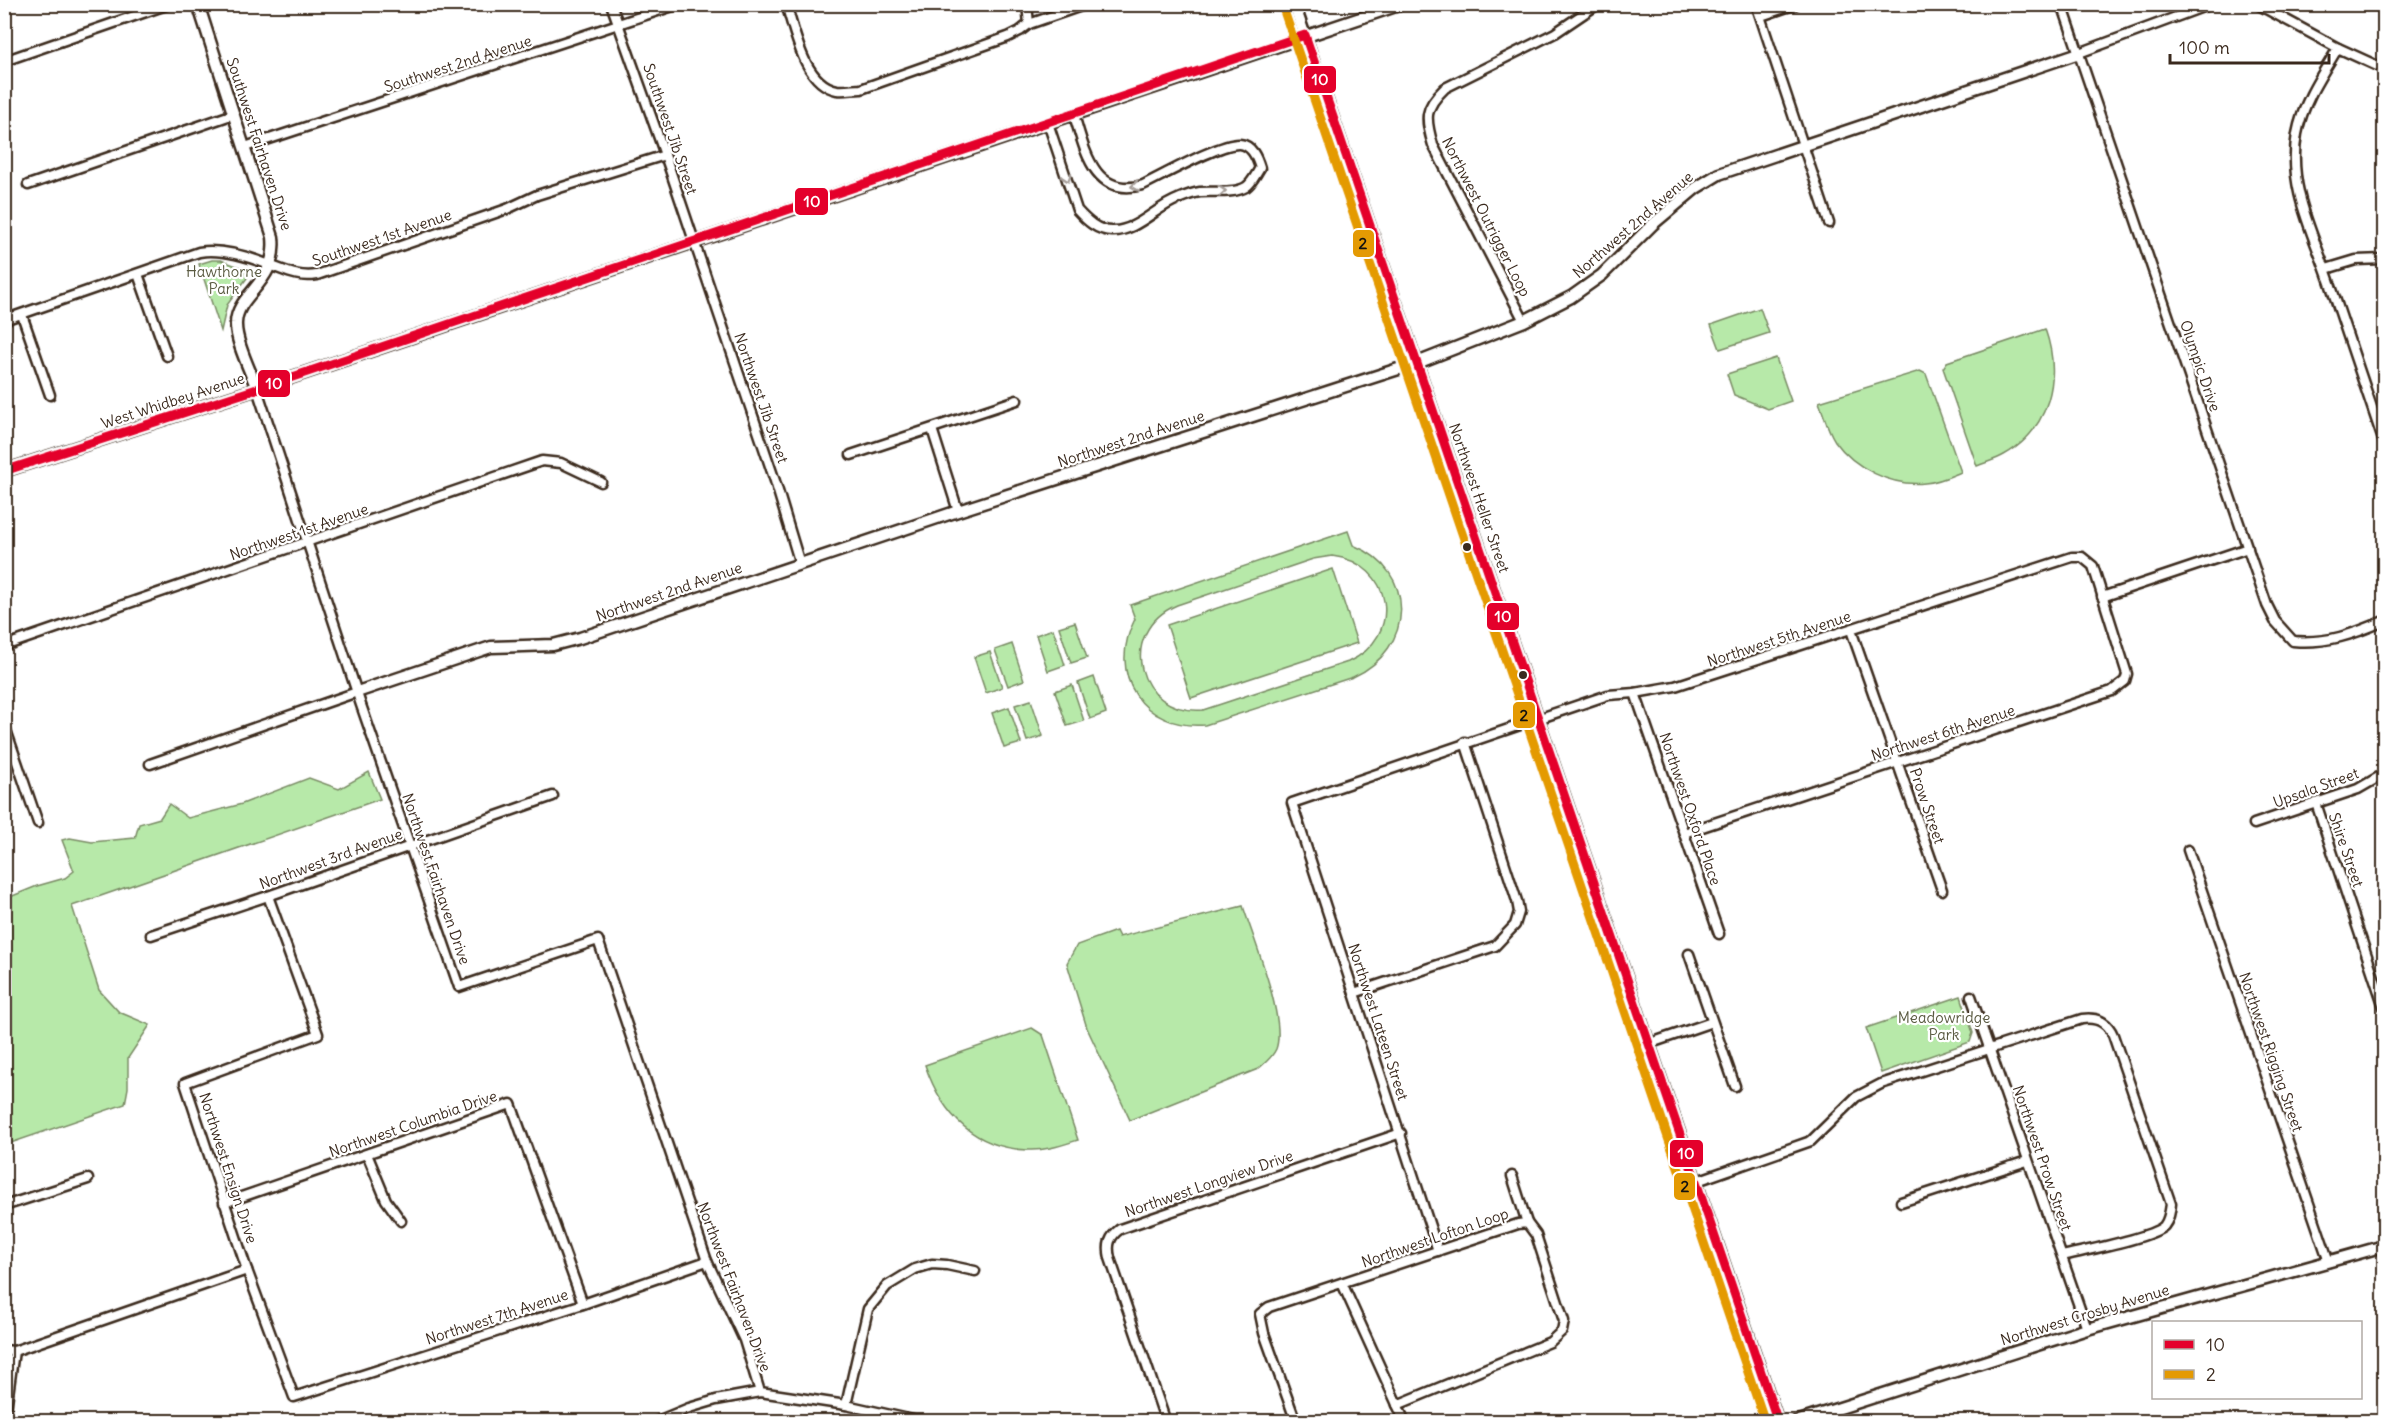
<svg xmlns="http://www.w3.org/2000/svg" width="2389" height="1426" font-family="Delius,sans-serif">
  <rect width="100%" height="100%" fill="#fff"/>
  <filter id="ink" filterUnits="userSpaceOnUse"><feTurbulence type="fractalNoise" baseFrequency=".0167" numOctaves="2"/><feDisplacementMap in="SourceGraphic" scale="12" xChannelSelector="R" yChannelSelector="G"/><feConvolveMatrix kernelMatrix="1 2 1 2 8 2 1 2 1" color-interpolation-filters="sRGB"/></filter>
  <g filter="url(#ink)">
    <g fill="#b7e9a9" stroke="#798a64" stroke-width="1.5" fill-rule="evenodd">
      <polygon points="212,260 221,260 242,268 247,278 227,305 221,331 199,264"/>
      <polygon points="1760,308 1769,333 1720,349 1711,325"/>
      <path d="M2045,329C2062,377 2050,429 2004,455C1996,460 1986,462 1977,466L1943,368L1947,362Z"/>
      <polygon points="1776,358 1791,401 1768,409 1734,395 1727,374"/>
      <path d="M1920,371L1926,374L1961,472C1949,477 1938,482 1925,483C1892,487 1854,468 1835,441C1827,429 1824,415 1819,402Z"/>
      <path d="M1348,531L1353,545C1418,571 1415,649 1353,677L1205,725C1143,730 1106,675 1135,619L1130,605ZM1332,556C1394,563 1404,637 1348,662L1203,710C1136,715 1116,631 1177,605L1313,559Z"/>
      <polygon points="1333,569 1357,643 1191,698 1167,625"/>
      <polygon points="1075,622 1087,658 1071,663 1059,627"/>
      <polygon points="1053,629 1065,665 1048,671 1036,635"/>
      <polygon points="1012,644 1024,680 1008,686 995,650"/>
      <polygon points="990,652 1002,687 986,693 974,657"/>
      <polygon points="1094,677 1106,713 1090,719 1078,683"/>
      <polygon points="1072,685 1084,721 1067,726 1055,691"/>
      <polygon points="1031,700 1043,736 1027,741 1015,705"/>
      <polygon points="1009,707 1021,743 1004,748 992,713"/>
      <polygon points="369,772 380,799 72,906 99,990 119,1012 150,1025 128,1058 128,1088 125,1104 5,1145 5,899 37,886 65,878 74,871 62,840 70,838 92,842 135,838 139,824 160,818 169,804 188,818 242,804 309,778 339,789"/>
      <path d="M1243,906C1253,938 1287,1019 1276,1049C1272,1058 1265,1063 1258,1069L1130,1120L1087,1028L1067,963L1077,945L1116,931L1119,937Z"/>
      <polygon points="1961,996 1973,1033 1970,1042 1881,1073 1866,1028"/>
      <path d="M1032,1028L1043,1035L1078,1140C1062,1145 1045,1151 1028,1150C973,1148 942,1114 925,1065Z"/>
    </g>
    <g fill="none" stroke-linecap="round" stroke-linejoin="round">
      <g stroke="#3b2a1e" stroke-width="13">
        <g id="minor">
          <polyline points="611,4 665,155 775,481 800,564"/>
          <path d="M786,4C795,32 804,84 837,90C845,91 854,89 861,89L1008,37L1020,31L1029,24L1087,4"/>
          <polyline points="1027,4 1029,24"/>
          <polyline points="1756,4 1829,223"/>
          <path d="M2062,4L2267,605L2275,621L2293,641C2327,644 2354,634 2384,621"/>
          <polyline points="2257,4 2338,48 2384,69"/>
          <polyline points="1761,16 1796,4"/>
          <path d="M2338,48C2321,76 2303,102 2297,134C2287,187 2314,235 2330,283C2348,337 2366,390 2384,443"/>
          <polyline points="2079,53 2211,4"/>
          <polyline points="4,61 169,4"/>
          <path d="M1048,123L1077,210C1086,220 1097,231 1112,231C1136,232 1156,207 1178,199C1185,196 1193,193 1200,192C1214,191 1234,194 1246,187C1252,183 1256,174 1260,168C1257,158 1252,145 1240,144C1222,142 1162,176 1143,185C1094,198 1085,151 1074,115"/>
          <polyline points="245,147 679,4"/>
          <polyline points="28,185 234,114"/>
          <polyline points="2326,269 2356,260 2384,259"/>
          <polyline points="138,274 167,356"/>
          <polyline points="22,315 50,395"/>
          <path d="M4,320L199,252C222,248 250,257 272,266C288,272 300,278 317,275L507,209L537,195L665,155"/>
          <path d="M1524,321L1433,145C1425,118 1424,108 1445,88L1555,33L1598,4"/>
          <polyline points="257,389 361,705 459,987 598,940 707,1261 744,1340 760,1392"/>
          <polyline points="932,429 958,511"/>
          <polyline points="851,455 1017,400"/>
          <polyline points="2102,597 2248,548"/>
          <polyline points="1851,630 1942,890"/>
          <polyline points="4,646 542,461 561,463 601,482"/>
          <polyline points="1635,693 1719,934"/>
          <polyline points="4,724 38,823"/>
          <polyline points="150,764 357,692"/>
          <polyline points="2316,803 2384,1007"/>
          <polyline points="2254,824 2358,789 2384,774"/>
          <polyline points="2188,850 2329,1262"/>
          <polyline points="268,896 318,1034 185,1083 247,1270 294,1397 583,1304 707,1261"/>
          <polyline points="151,935 268,896 553,796"/>
          <polyline points="1689,954 1735,1086"/>
          <polyline points="1354,993 1495,946 1515,925 1519,912 1517,901 1465,742"/>
          <polyline points="1971,996 2087,1329"/>
          <polyline points="1648,1044 1712,1022"/>
          <polyline points="367,1154 386,1200 401,1221"/>
          <polyline points="1512,1176 1527,1223"/>
          <path d="M1694,1182L1811,1141L1856,1097L1881,1084L2082,1019C2096,1017 2107,1021 2113,1035L2171,1204C2170,1212 2169,1220 2164,1226C2152,1238 2082,1251 2062,1256"/>
          <polyline points="1901,1202 2027,1161"/>
          <polyline points="224,1203 511,1104 583,1304"/>
          <polyline points="4,1206 88,1179"/>
          <polyline points="1438,1251 1292,803 1608,695 1635,693 1675,686 2072,557 2082,557 2093,566 2127,674 2125,681 2112,691 1684,833"/>
          <polyline points="1342,1283 1405,1422"/>
          <polyline points="4,1350 14,1351 247,1270"/>
          <polyline points="846,1405 868,1309 887,1286 915,1269 932,1264 947,1265 975,1271"/>
          <polyline points="9,1422 6,1410 14,1351"/>
          <polyline points="655,1422 689,1408 716,1400 760,1392 846,1405 922,1422"/>
          <path d="M1166,1422L1110,1258C1107,1245 1109,1237 1120,1229L1401,1133"/>
          <polyline points="1296,1422 1264,1333 1260,1314 1269,1307 1518,1224 1527,1223 1536,1235 1564,1321 1562,1331 1550,1342 1397,1405"/>
        </g>
      </g>
      <g stroke="#3b2a1e" stroke-width="15">
        <g id="tertiary">
          <path d="M198,4L273,237C278,283 237,293 236,323C235,341 251,372 257,389"/>
          <polyline points="1294,4 1778,1422"/>
          <polyline points="4,471 257,389 1402,4"/>
          <polyline points="357,692 491,647 553,645 580,638 958,511 1417,363 1524,321 1571,297 1602,275 1653,224 1696,188 1719,174 2079,53"/>
          <polyline points="1796,1422 2087,1329 2384,1246"/>
        </g>
      </g>
      <use href="#minor" stroke="#fff" stroke-width="8"/>
      <use href="#tertiary" stroke="#fff" stroke-width="10"/>
      <g stroke="#fff" stroke-width="14">
        <polyline id="bus-1" points="4,471 257,389 1305,35 1778,1422"/>
      </g>
      <g stroke="#fff" stroke-width="14">
        <polyline id="bus-2" points="1283,8 1765,1422"/>
      </g>
      <use href="#bus-1" stroke="#e4002b" stroke-width="9"/>
      <use href="#bus-2" stroke="#e49a03" stroke-width="9"/>
    </g>
    <defs><path id="oneway-chevron" d="M-2-3.5L2.5 0L-2 3.5" fill="none" stroke-width="1.6" stroke-linecap="round" stroke-linejoin="round" transform="scale(1.5)"/></defs>
    <g stroke="#a79f9a">
      <use href="#oneway-chevron" transform="translate(1067 178) rotate(71)"/>
      <use href="#oneway-chevron" transform="translate(1135 186) rotate(171)"/>
      <use href="#oneway-chevron" transform="translate(1222 191) rotate(-4)"/>
    </g>
  </g>
  <g fill="#3b2a1e" stroke="#fff" stroke-width="2">
    <circle cx="1467" cy="547" r="5"/>
    <circle cx="1523" cy="675" r="5"/>
  </g>
  <g text-anchor="middle" stroke-width="4.5" stroke-linejoin="round" paint-order="stroke">
    <g font-size="15" fill="#3b2a1e" stroke="#fff">
      <text transform="translate(458 64) rotate(-18)" y="5">Southwest 2nd Avenue</text>
      <text transform="translate(670 129) rotate(71)" y="5">Southwest Jib Street</text>
      <text transform="translate(259 144) rotate(72)" y="5">Southwest Fairhaven Drive</text>
      <text transform="translate(1486 217) rotate(63)" y="5">Northwest Outrigger Loop</text>
      <text transform="translate(1633 225) rotate(-41)" y="5">Northwest 2nd Avenue</text>
      <text transform="translate(382 238) rotate(-19)" y="5">Southwest 1st Avenue</text>
      <text transform="translate(2200 366) rotate(71)" y="5">Olympic Drive</text>
      <text transform="translate(761 398) rotate(71)" y="5">Northwest Jib Street</text>
      <text transform="translate(173 401) rotate(-18)" y="5">West Whidbey Avenue</text>
      <text transform="translate(1131 439) rotate(-18)" y="5">Northwest 2nd Avenue</text>
      <text transform="translate(1479 498) rotate(71)" y="5">Northwest Heller Street</text>
      <text transform="translate(299 532) rotate(-19)" y="5">Northwest 1st Avenue</text>
      <text transform="translate(669 592) rotate(-19)" y="5">Northwest 2nd Avenue</text>
      <text transform="translate(1779 639) rotate(-18)" y="5">Northwest 5th Avenue</text>
      <text transform="translate(1943 733) rotate(-18)" y="5">Northwest 6th Avenue</text>
      <text transform="translate(2316 788) rotate(-20)" y="5">Upsala Street</text>
      <text transform="translate(1927 806) rotate(71)" y="5">Prow Street</text>
      <text transform="translate(1690 809) rotate(71)" y="5">Northwest Oxford Place</text>
      <text transform="translate(2346 850) rotate(71)" y="5">Shire Street</text>
      <text transform="translate(331 859) rotate(-20)" y="5">Northwest 3rd Avenue</text>
      <text transform="translate(436 879) rotate(71)" y="5">Northwest Fairhaven Drive</text>
      <text transform="translate(1378 1022) rotate(72)" y="5">Northwest Lateen Street</text>
      <text transform="translate(2271 1052) rotate(71)" y="5">Northwest Rigging Street</text>
      <text transform="translate(413 1124) rotate(-19)" y="5">Northwest Columbia Drive</text>
      <text transform="translate(2042 1158) rotate(71)" y="5">Northwest Prow Street</text>
      <text transform="translate(228 1168) rotate(72)" y="5">Northwest Ensign Drive</text>
      <text transform="translate(1209 1184) rotate(-19)" y="5">Northwest Longview Drive</text>
      <text transform="translate(1435 1238) rotate(-19)" y="5">Northwest Lofton Loop</text>
      <text transform="translate(734 1287) rotate(69)" y="5">Northwest Fairhaven Drive</text>
      <text transform="translate(2085 1315) rotate(-17)" y="5">Northwest Crosby Avenue</text>
      <text transform="translate(497 1317) rotate(-18)" y="5">Northwest 7th Avenue</text>
    </g>
    <g font-size="15" fill="#5a5a41" stroke="#fff">
      <text x="224" y="277">Hawthorne<tspan x="224" dy="17">Park</tspan></text>
      <text x="1944" y="1023">Meadowridge<tspan x="1944" dy="17">Park</tspan></text>
    </g>
  </g>
  <g stroke="#fff" stroke-width="2">
    <rect x="1303" y="65" width="34" height="29" rx="6" fill="#e4002b"/>
    <rect x="794" y="187" width="35" height="29" rx="6" fill="#e4002b"/>
    <rect x="1352" y="229" width="23" height="29" rx="6" fill="#e49a03"/>
    <rect x="257" y="369" width="34" height="29" rx="6" fill="#e4002b"/>
    <rect x="1486" y="602" width="34" height="29" rx="6" fill="#e4002b"/>
    <rect x="1512" y="701" width="24" height="28" rx="6" fill="#e49a03"/>
    <rect x="1669" y="1139" width="35" height="29" rx="6" fill="#e4002b"/>
    <rect x="1673" y="1172" width="23" height="29" rx="6" fill="#e49a03"/>
  </g>
  <g font-size="16" text-anchor="middle" font-weight="bold" fill="#fff">
    <text x="1320" y="85">10</text>
    <text x="812" y="207">10</text>
    <text x="274" y="389">10</text>
    <text x="1503" y="622">10</text>
    <text x="1686" y="1159">10</text>
  </g>
  <g font-size="16" text-anchor="middle" font-weight="bold" fill="#111">
    <text x="1363" y="249">2</text>
    <text x="1524" y="721">2</text>
    <text x="1685" y="1192">2</text>
  </g>
  <rect width="2389" height="1426" fill="none" stroke="#fff" stroke-width="24"/>
  <rect x="12" y="12" width="2365" height="1402" fill="none" stroke="#3b2a1e" stroke-width="2" filter="url(#ink)"/>
  <rect x="2152" y="1321" width="210" height="78" fill="#ffffff" stroke="#b1aaa5" stroke-width="1.5"/>
  <rect x="2164" y="1340" width="30" height="9" fill="#e4002b" stroke="#b1aaa5" stroke-width="1.5"/>
  <text x="2206" y="1351" font-size="18" fill="#3b2a1e">10</text>
  <rect x="2164" y="1370" width="30" height="9" fill="#e49a03" stroke="#b1aaa5" stroke-width="1.5"/>
  <text x="2206" y="1381" font-size="18" fill="#3b2a1e">2</text>
  <path d="M2170 54v9h159v-9" fill="none" stroke="#3b2a1e" stroke-width="3"/>
  <text x="2179" y="54" font-size="18" fill="#3b2a1e" stroke="#ffffff" stroke-width="4.5" paint-order="stroke">100 m</text>
</svg>
